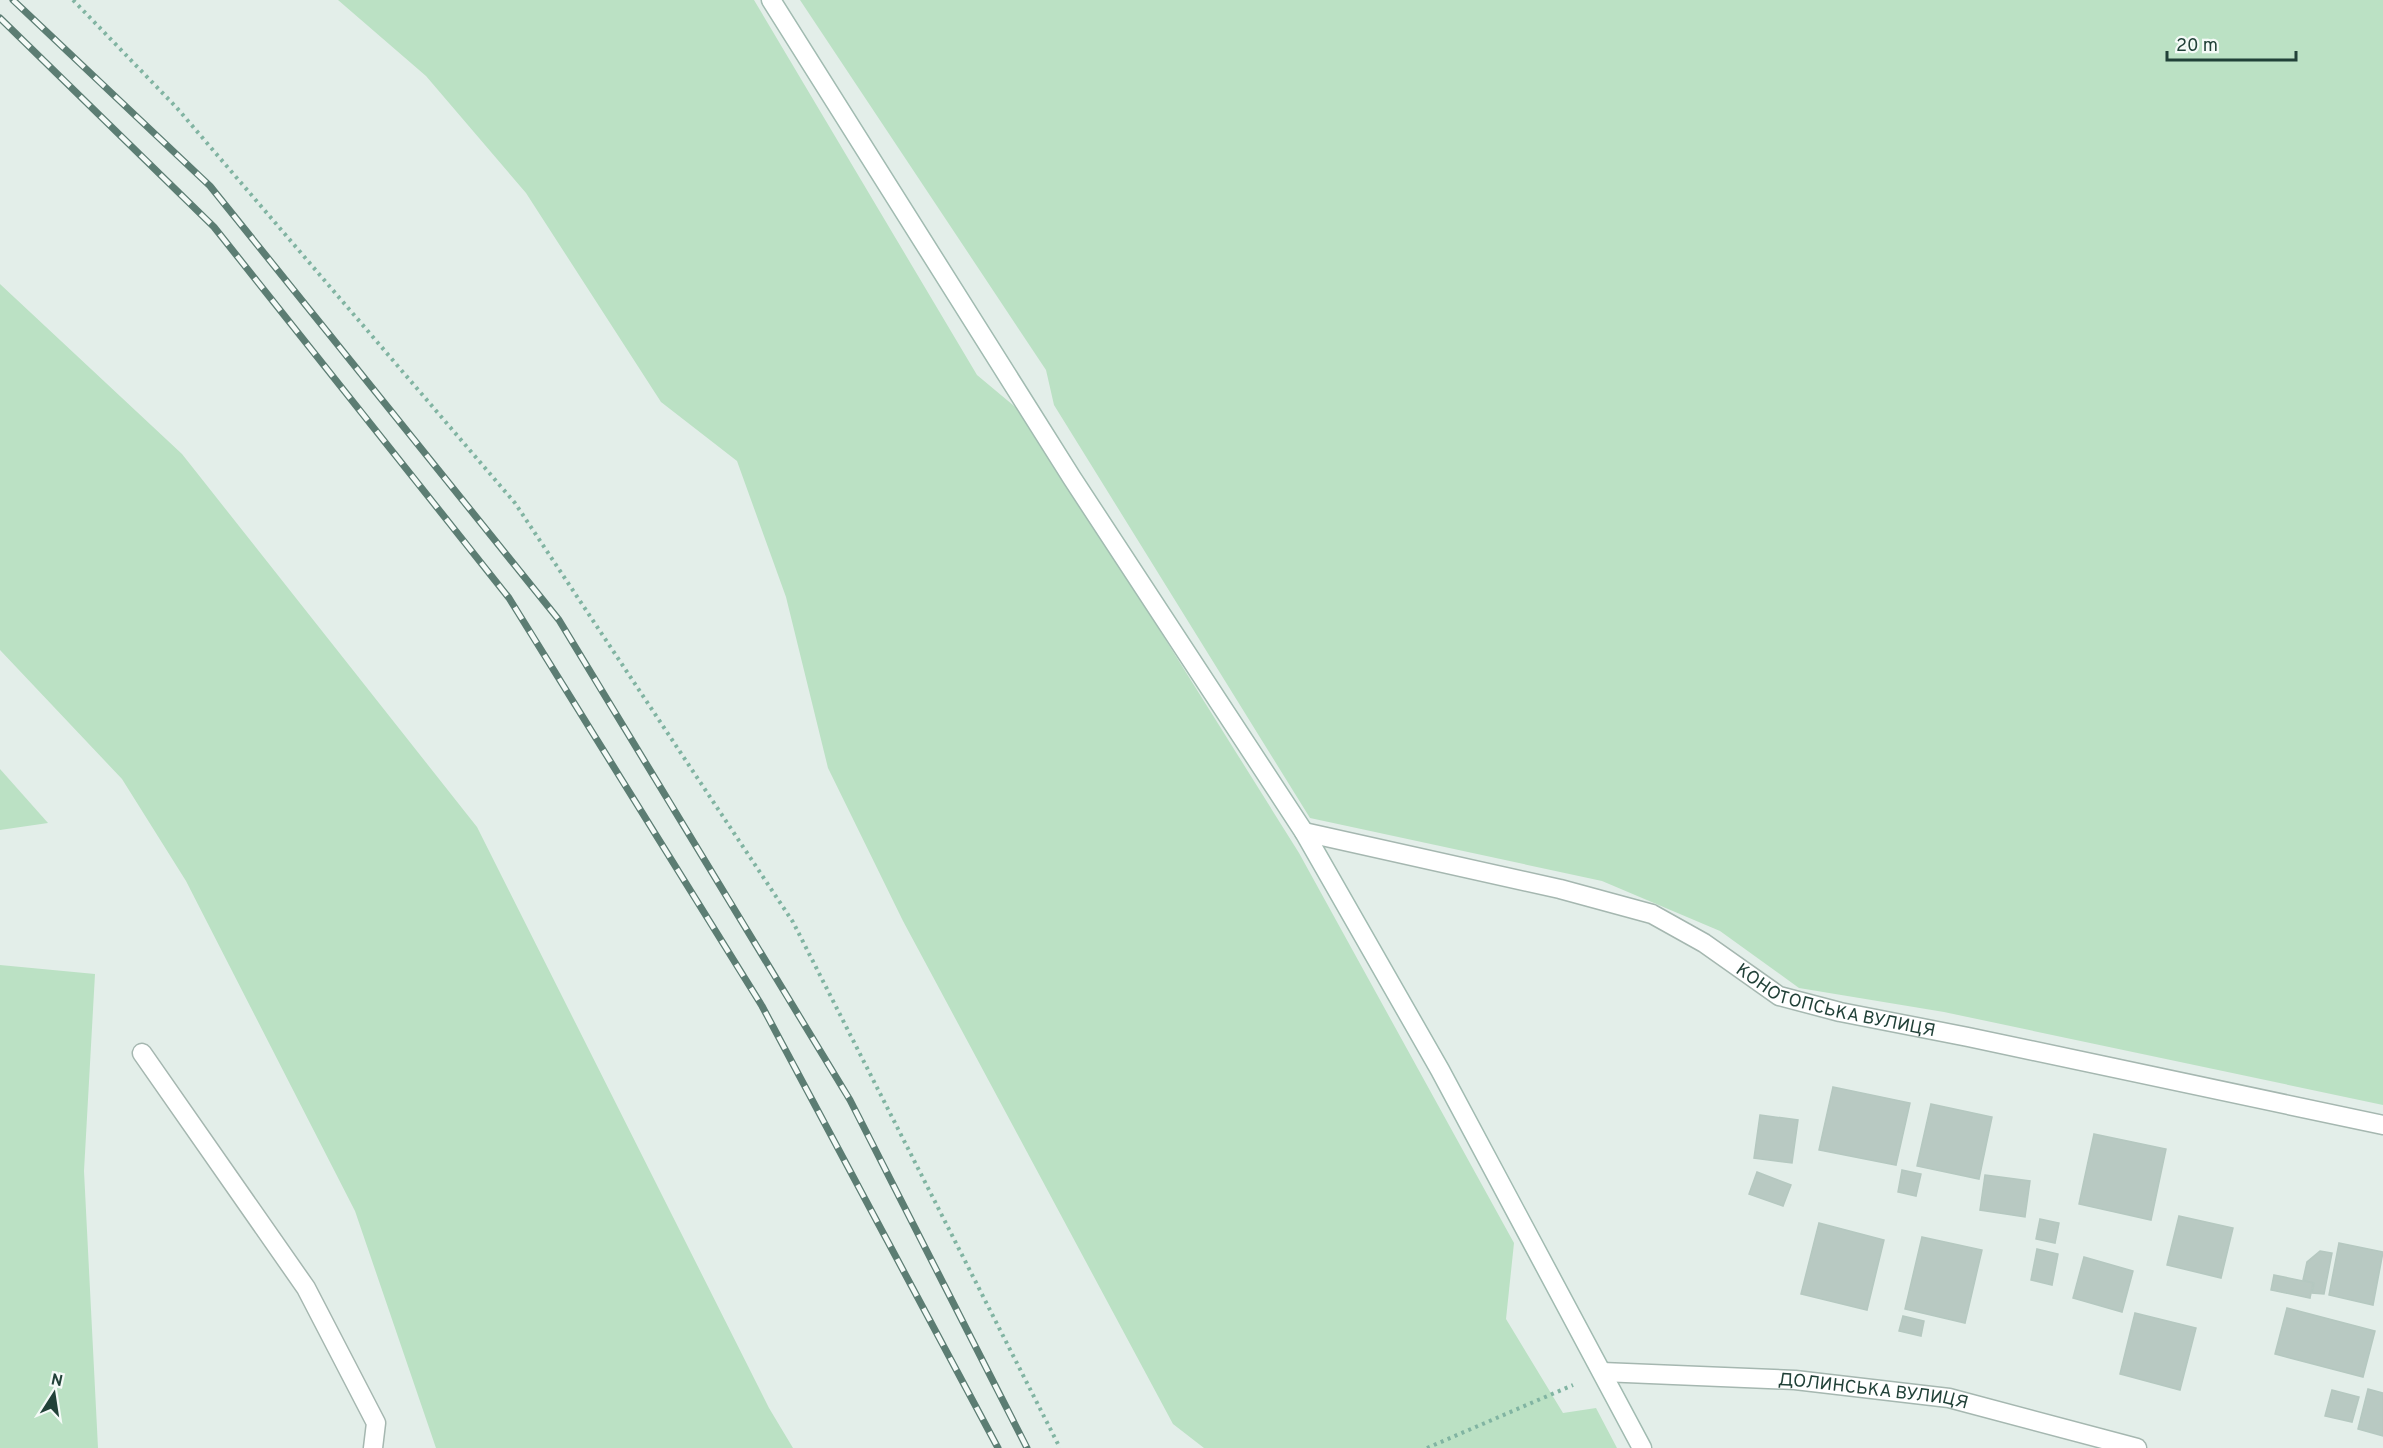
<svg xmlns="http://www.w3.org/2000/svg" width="2383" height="1448" font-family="Overpass,sans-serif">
  <rect width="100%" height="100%" fill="#e3eee9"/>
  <g fill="#bbe1c4">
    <polygon points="338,0 754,0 977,375 1025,415 1299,853 1514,1243 1506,1319 1563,1413 1596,1408 1617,1448 1204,1448 1173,1424 903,921 828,768 786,597 737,461 661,402 526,193 426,76"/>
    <polygon points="800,0 2383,0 2383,1105 1944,1012 1799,988 1720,931 1602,881 1310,818 1054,405 1046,370"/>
    <polygon points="0,284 182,454 477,827 769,1408 793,1448 436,1448 355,1211 186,881 122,779 0,650"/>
    <polygon points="0,769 48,823 0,830"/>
    <polygon points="0,965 95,974 84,1171 98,1448 0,1448"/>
  </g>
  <g fill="#b8c9c2" stroke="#b5c8c0" stroke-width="1.5">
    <polygon points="1833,1087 1910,1103 1896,1165 1819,1150"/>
    <polygon points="1931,1104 1992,1117 1979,1179 1917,1166"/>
    <polygon points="1760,1115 1798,1120 1792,1163 1754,1158"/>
    <polygon points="2094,1134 2166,1149 2151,1220 2079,1204"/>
    <polygon points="1902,1170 1921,1174 1916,1196 1898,1192"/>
    <polygon points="1757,1172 1791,1185 1783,1206 1749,1194"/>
    <polygon points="1985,1175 2030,1181 2025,1217 1980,1210"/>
    <polygon points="2179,1216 2233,1228 2221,1278 2167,1265"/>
    <polygon points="2040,1219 2059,1223 2055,1243 2036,1239"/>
    <polygon points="1819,1223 1884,1240 1867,1310 1801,1294"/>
    <polygon points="1922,1237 1982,1250 1965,1323 1905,1309"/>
    <polygon points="2339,1243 2383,1252 2373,1305 2329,1295"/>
    <polygon points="2037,1249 2058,1254 2052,1285 2031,1280"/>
    <polygon points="2320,1251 2332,1253 2324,1294 2312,1293 2314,1283 2303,1280 2307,1262"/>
    <polygon points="2084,1257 2133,1271 2122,1312 2073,1298"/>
    <polygon points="2274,1275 2313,1283 2310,1298 2271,1290"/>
    <polygon points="2287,1308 2375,1331 2363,1377 2275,1354"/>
    <polygon points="2135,1313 2196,1328 2180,1390 2120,1374"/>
    <polygon points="1903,1316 1924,1321 1921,1336 1899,1331"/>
    <polygon points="2368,1389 2383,1393 2383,1436 2358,1429"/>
    <polygon points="2332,1390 2359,1397 2352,1422 2325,1416"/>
  </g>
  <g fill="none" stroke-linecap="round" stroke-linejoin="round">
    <g stroke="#a5b7b0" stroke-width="21">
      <polyline id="lane" points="142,1053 306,1288 376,1423 373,1448"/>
    </g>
    <g stroke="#a5b7b0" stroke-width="21">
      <g id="street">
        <path id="s1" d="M1304,832L1560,889L1652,914L1704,943L1779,996L1840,1012L1968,1037L2383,1125"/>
        <path id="s2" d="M1602,1372L1795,1380L1949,1398L2137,1448"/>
      </g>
    </g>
    <g stroke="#a1bbb1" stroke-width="21">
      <polyline id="secondary" points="771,0 1072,478 1304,832 1440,1070 1642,1448"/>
    </g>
    <g stroke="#81b4a2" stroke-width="4" stroke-dasharray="3 4.5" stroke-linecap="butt">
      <polyline points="73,0 177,108 515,503 793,922 1060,1448"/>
      <polyline points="1427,1448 1573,1385"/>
    </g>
    <use href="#lane" stroke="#fff" stroke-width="18"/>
    <use href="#street" stroke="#fff" stroke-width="18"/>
    <use href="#secondary" stroke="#fff" stroke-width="18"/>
    <g stroke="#5c7d73" stroke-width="7">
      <g id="rail">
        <polyline points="13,0 210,186 559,620 850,1100 1027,1448"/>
        <polyline points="0,18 214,227 509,598 762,1006 998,1448"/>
      </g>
    </g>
    <use href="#rail" stroke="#f4faf7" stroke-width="4.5" stroke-dasharray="14" stroke-linecap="butt"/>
  </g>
  <g text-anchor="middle" stroke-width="5" stroke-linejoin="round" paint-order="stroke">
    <g font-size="18" fill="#214138" stroke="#f4faf7">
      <text dy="6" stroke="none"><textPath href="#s1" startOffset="564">КОНОТОПСЬКА ВУЛИЦЯ</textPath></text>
      <text dy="6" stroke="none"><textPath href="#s2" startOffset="272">ДОЛИНСЬКА ВУЛИЦЯ</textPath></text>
    </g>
  </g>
  <g transform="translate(54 1394) rotate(12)" stroke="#f4faf7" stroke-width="4.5" paint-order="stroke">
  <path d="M0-4.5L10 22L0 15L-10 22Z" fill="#214138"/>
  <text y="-9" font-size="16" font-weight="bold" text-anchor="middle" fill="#214138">N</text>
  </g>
  <path d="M2167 51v9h129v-9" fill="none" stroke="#214138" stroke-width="3"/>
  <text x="2176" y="51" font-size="18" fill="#214138" stroke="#f4faf7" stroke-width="4.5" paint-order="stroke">20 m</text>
</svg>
